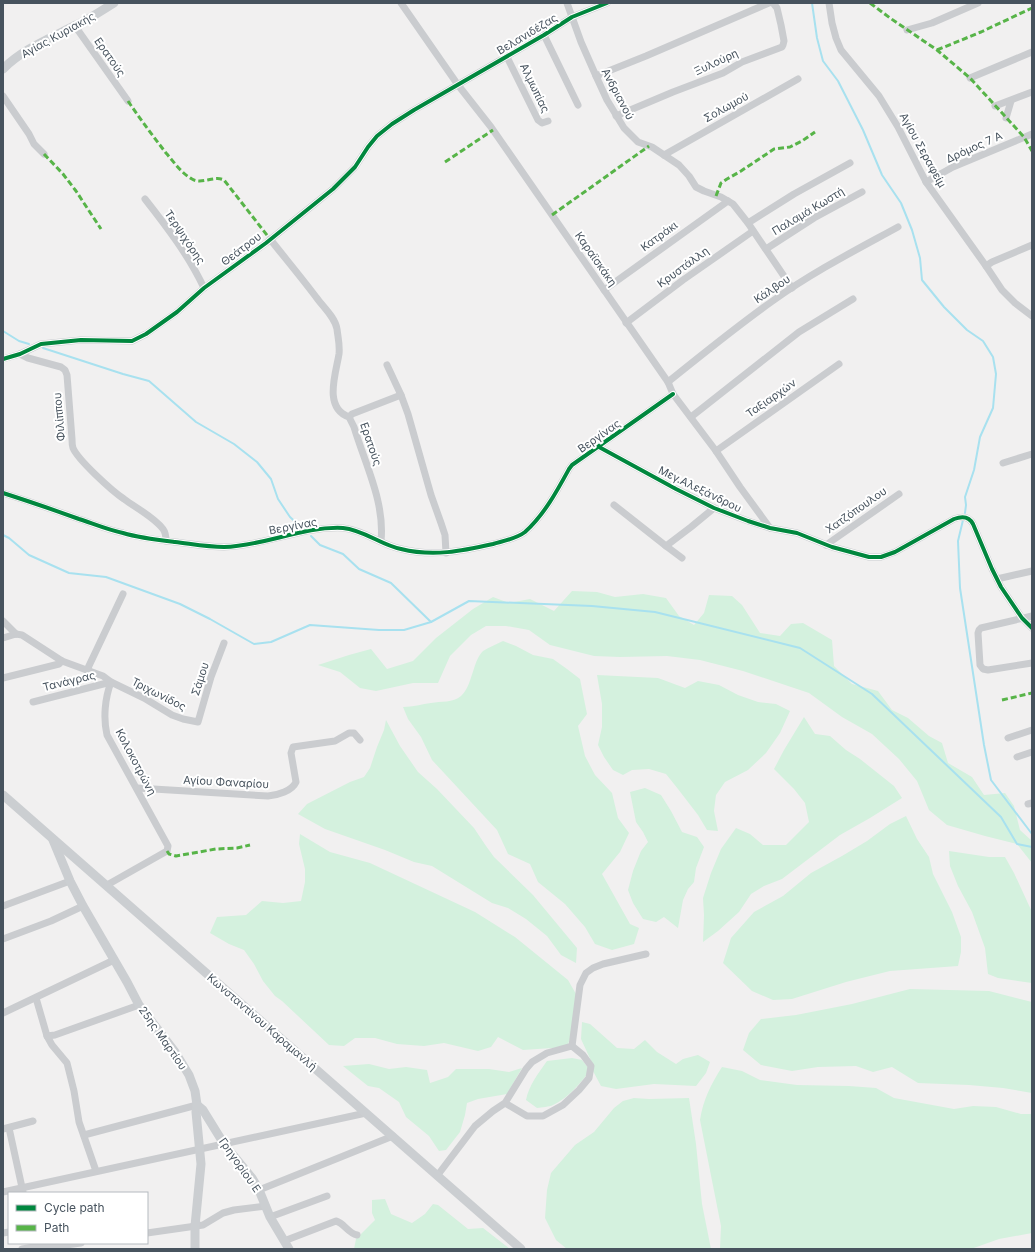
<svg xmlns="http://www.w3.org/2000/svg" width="1035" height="1252" font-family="Inter,sans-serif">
  <rect width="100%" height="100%" fill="#f1f0f0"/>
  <g fill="#d4f1de">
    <polygon points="572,591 597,592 615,597 643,594 666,598 679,616 694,625 704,613 709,595 732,596 742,605 760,633 780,636 791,624 803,623 832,640 834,666 852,684 878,691 892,710 908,718 929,736 942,743 948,763 972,777 984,795 1005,793 1014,806 1020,830 1032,841 1032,863 1017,844 985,836 947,825 929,810 917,781 899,759 872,734 842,717 809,693 743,671 700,660 667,656 620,657 594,656 550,645 529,630 506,626 486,626 471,635 450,656 438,683 413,683 376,691 360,688 340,672 318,665 349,655 371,649 387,669 413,661 436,638 473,609 493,597 509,603 530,599 554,611"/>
    <path d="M503,641L516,646L533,655L553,659L567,669L580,679L587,714L578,726L585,756L595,775L612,793L618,818L629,833L620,852L602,874L630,924L639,928L634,944L612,950L595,944L585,927L565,904L538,882L530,864L508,854L497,830L432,760L421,737L408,719L403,707C413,707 422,704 431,703C441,701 453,703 461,696C472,687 473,660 483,651C489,647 497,644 503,641Z"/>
    <polygon points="597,675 658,678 685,688 698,681 719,685 738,695 758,702 776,704 790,711 780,733 766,753 748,770 725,782 716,795 714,811 718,831 707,830 698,815 678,789 666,774 649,769 632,770 623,775 613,770 604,757 598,745 602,727 602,704"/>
    <polygon points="804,717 815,734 830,736 846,750 860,759 894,786 902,798 870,818 840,835 782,879 764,886 751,894 739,912 718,931 703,942 704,915 703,898 711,873 721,849 736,828 750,834 763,845 786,845 809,822 805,803 794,789 774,769 784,750"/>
    <polygon points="386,720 400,746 418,772 437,789 474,828 486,846 494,857 533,895 577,948 576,963 561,955 547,936 526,919 508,908 492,903 432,866 414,862 385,850 325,829 298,814 307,804 350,782 364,777 370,768 377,747 384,730"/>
    <polygon points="645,788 661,795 671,811 682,832 697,837 704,847 696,868 694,882 688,889 683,900 678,928 664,917 656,922 643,919 633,903 628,890 633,871 641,851 648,842 643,832 636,822 630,792"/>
    <polygon points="906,816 917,839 929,857 933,874 952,912 961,937 961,952 958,966 890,971 846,982 792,999 773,1000 752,991 723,963 731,938 754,912 783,896 811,873 842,856 867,841 890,824"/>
    <polygon points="300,834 330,852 370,863 475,912 515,937 568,980 576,994 571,1036 567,1047 523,1050 498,1037 491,1047 478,1051 444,1043 424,1046 397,1044 375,1038 355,1038 344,1046 329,1045 282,1001 275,996 263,981 254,964 244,950 229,944 210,933 217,917 246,915 262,901 283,903 301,901 305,882 305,869 299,844"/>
    <polygon points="949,851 989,857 1005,857 1014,873 1032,912 1032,983 998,978 988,974 985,948 972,912 958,886 950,866"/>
    <polygon points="910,989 989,991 1032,1002 1032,1093 1003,1088 969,1085 918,1083 892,1067 873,1072 856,1066 818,1067 792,1071 761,1065 743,1050 749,1033 761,1019 796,1015 852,1004"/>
    <polygon points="582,1022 590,1024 617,1048 634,1049 645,1040 657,1052 676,1064 683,1059 698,1055 710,1062 706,1073 696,1086 654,1084 616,1089 601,1086 593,1071 593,1065 581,1039"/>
    <path d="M572,1058L582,1060L590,1070C582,1082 567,1099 553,1105C549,1107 542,1107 537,1108L526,1100C529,1085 538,1074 547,1061Z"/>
    <polygon points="369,1064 389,1069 406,1067 427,1070 430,1083 448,1077 456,1069 489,1069 509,1072 522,1068 507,1094 478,1099 467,1103 465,1115 460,1132 446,1150 439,1151 429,1136 406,1117 399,1102 379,1088 368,1086 343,1066"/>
    <path d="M722,1067L742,1071L760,1080L797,1085L849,1086L876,1088L894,1098L954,1109L973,1106L996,1107L1021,1114H1032V1233L999,1239L971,1249H720L721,1226L700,1120C703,1100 711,1084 722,1067Z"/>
    <polygon points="634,1098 649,1099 689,1098 696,1144 702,1204 711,1249 567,1249 556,1240 545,1218 547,1190 551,1173 575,1145 594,1132 614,1108 623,1101"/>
    <polygon points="385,1199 391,1214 412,1223 425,1214 433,1204 438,1205 468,1229 483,1228 510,1249 354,1249 356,1239 375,1220 372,1213 372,1200"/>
  </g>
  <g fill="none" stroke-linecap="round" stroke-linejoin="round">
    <g stroke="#a8e1ef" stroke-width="2">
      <polyline points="812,3 817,38 823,61 838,81 863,130 882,175 901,203 912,230 920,258 922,280 944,307 967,330 983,341 993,357 996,374 993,408 980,437 974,470 965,497 966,505 965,513"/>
      <polyline points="3,331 19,341 29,344"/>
      <polyline points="43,348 123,374 149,381 196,422 234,444 257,462 271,479 278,499 290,517 302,528"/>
      <polyline points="963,520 958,541 960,588 984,745 991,780 1032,834"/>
      <polyline points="3,535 9,538 29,555 69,573 106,577 180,604 210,619 254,644 271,642 310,625 379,630 404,630 431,622 469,601 592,606 655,612 800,648 872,694 1001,817 1017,844 1032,847"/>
      <polyline points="311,536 320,545 343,554 359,569 391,583 431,622"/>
    </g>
    <g stroke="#cacccf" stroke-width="7">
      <polyline points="401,3 458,85 491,127 668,382 673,394 716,451 740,487 770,528"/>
      <polyline points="567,3 581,42 596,76 607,100 624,128 638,142 652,147 679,165 689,176 696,187 704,191 721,197 733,204 748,223 792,288"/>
      <polyline points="829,3 832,23 836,38 841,50 879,96 898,127 926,182 986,266 1002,290 1015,303 1032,316"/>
      <polyline points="75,26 128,101"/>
      <polyline points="907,30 932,23 978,3"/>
      <polyline points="544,35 578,105"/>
      <polyline points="507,57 538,120 542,123 548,121"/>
      <polyline points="596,76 646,56 769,3"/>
      <polyline points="970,78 1032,52"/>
      <polyline points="3,96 29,134 34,144 44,154"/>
      <polyline points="995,106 1032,92"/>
      <polyline points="616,116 673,92 723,73 742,62 782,47 783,45 784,41 781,25 777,8 773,3"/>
      <polyline points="1006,118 1011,101"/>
      <polyline points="664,155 798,79"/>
      <polyline points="926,182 953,167 1032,134"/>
      <path d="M145,199C167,227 189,256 204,288"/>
      <polyline points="748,223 794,194 850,163"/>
      <path d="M270,239C285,258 301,277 316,297C323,307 335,317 337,329C338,338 340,345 339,354C336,373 323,408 349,417L354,427C365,464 385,502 381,541"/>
      <polyline points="766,249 814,218 862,192"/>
      <polyline points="986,266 992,262 1032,245"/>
      <polyline points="604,290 728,201"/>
      <polyline points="626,323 683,280 753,231"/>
      <path d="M20,354L28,358L61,367L65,370L67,375L72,439C72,442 72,445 73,448C78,460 112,491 124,499C136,508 154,517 163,529C166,533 166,537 166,541"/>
      <polyline points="3,359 20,354 41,344 81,340 132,341 146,334 177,312 204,288 266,243 333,189 355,167 368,147 377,136 392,124 414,110 544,35 572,17 607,3"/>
      <polyline points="387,365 401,395"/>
      <path d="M668,382C703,354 737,326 774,300C813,272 856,250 898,227"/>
      <polyline points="349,417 352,414 401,395 408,414 431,495 441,523 445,535 446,553"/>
      <polyline points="691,417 799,332 853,299"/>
      <path d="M599,447L676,489L714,508L748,521L770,528L797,533L832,547L869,557H881L895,552L954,519C962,516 969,516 973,524L992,569L1001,587L1022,618L1032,628"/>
      <polyline points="716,451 839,364"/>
      <polyline points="1003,463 1032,454"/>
      <path d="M3,493C28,501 54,510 79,519C94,524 108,530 123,533C140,538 158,540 175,542C192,544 207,547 224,547C264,546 303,526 343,528C364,530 381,545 401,549C433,557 462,551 493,544C503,541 516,539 525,532C544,515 557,491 569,469L572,465L673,394"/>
      <polyline points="614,505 666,546 691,527 714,508"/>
      <polyline points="826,545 899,494"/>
      <polyline points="666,546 682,558"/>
      <polyline points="997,579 1032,571"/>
      <polyline points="1032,616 981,628 979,630 978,633 980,665 983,669 988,670 1032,663"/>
      <polyline points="3,621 16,634"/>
      <path d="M3,638L16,634L22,635L62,661L103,676L111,682C105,698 103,718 107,735L168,846L167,851L107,885"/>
      <polyline points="87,670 123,594"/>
      <polyline points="3,678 59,664 62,661"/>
      <polyline points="33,702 111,682 144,698 172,715 183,719 198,722 211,677 224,643"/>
      <polyline points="1008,738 1032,730"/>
      <polyline points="1017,757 1032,752"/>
      <path d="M137,788L268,796C278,795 292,791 296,782L291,753L293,747L335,741L349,733H354L360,740"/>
      <polyline points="1028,804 1032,803"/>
      <polyline points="3,906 70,881"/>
      <polyline points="3,939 51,921 83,906"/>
      <polyline points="36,998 47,1036 52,1045 67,1063 74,1091 79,1122 96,1171"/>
      <polyline points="3,1013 114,960"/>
      <polyline points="47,1036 55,1035 139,1005"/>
      <polyline points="572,1046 580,985 586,973 593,968 603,964 646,954"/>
      <polyline points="9,1128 23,1192"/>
      <polyline points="3,1129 33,1121"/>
      <polyline points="84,1135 197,1105"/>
      <polyline points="437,1176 475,1126 493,1111 505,1103 526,1069 532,1062 547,1053 572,1046 583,1055 591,1066 589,1078 579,1090 563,1105 543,1116 527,1116 505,1103"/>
      <polyline points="259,1190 393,1136"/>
      <polyline points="3,1192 366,1113"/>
      <polyline points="270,1217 327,1196"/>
      <polyline points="3,1233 9,1232"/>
      <polyline points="147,1233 203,1225 223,1213 234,1210 266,1206"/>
      <path d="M284,1241L336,1221C344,1223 348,1233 357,1235"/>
      <polyline points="22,1249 34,1247 51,1247 81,1243"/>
    </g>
    <g stroke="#cbced1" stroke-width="9">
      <path d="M3,69C23,49 49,39 74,26C88,20 101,11 114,3"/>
      <polyline points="3,795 521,1249"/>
      <polyline points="53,840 70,881 83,906 127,982 139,1005 175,1052 189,1075 195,1091 197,1105 196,1112 201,1164 195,1226 195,1249"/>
      <polyline points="197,1105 203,1110 224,1144 252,1178 259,1190 270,1217 289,1249"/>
    </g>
    <g stroke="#57b448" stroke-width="3" stroke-dasharray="6 3" stroke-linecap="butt">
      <polyline points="870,3 890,18 937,50 970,78 1024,137 1032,151"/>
      <polyline points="937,50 981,32 1032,8"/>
      <path d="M128,101C140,119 153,136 166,153C174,162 181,173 192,179C202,185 214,175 224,180L270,239"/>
      <polyline points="44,154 63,174 76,191 101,229"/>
      <polyline points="445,162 493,130"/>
      <polyline points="716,196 721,183 727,179 741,171 774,149 790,147 802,141 815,132"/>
      <polyline points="552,215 649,146"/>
      <polyline points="1002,700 1032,693"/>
      <polyline points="167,851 169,854 176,856 216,849 237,848 250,845"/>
    </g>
    <g stroke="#fff" stroke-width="6">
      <g id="cycleway">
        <polyline points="3,359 20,354 41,344 81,340 132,341 146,334 177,312 204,288 266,243 333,189 355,167 368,147 377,136 392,124 414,110 544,35 572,17 607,3"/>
        <path d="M599,447L676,489L714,508L748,521L770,528L797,533L832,547L869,557H881L895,552L954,519C962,516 969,516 973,524L992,569L1001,587L1022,618L1032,628"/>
        <path d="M3,493C28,501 54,510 79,519C94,524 108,530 123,533C140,538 158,540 175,542C192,544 207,547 224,547C264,546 303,526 343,528C364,530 381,545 401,549C433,557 462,551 493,544C503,541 516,539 525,532C544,515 557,491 569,469L572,465L673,394"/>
      </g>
    </g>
    <use href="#cycleway" stroke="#00873e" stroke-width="4"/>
  </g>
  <g text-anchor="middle" stroke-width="4" stroke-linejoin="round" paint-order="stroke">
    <g font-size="11" fill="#47535e" stroke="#fff">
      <text transform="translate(527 34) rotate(-31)" y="4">Βελανιδέζας</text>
      <text transform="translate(58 35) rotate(-29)" y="4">Αγίας Κυριακής</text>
      <text transform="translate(110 57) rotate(55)" y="4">Ερατούς</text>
      <text transform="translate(716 62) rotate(-25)" y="4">Ξυλούρη</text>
      <text transform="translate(535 88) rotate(64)" y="4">Αλμωπίας</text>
      <text transform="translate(618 94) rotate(62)" y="4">Ανδριανού</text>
      <text transform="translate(726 107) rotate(-29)" y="4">Σολωμού</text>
      <text transform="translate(974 147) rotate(-24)" y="4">Δρόμος 7 Α</text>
      <text transform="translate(923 150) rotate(61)" y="4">Αγίου Σεραφείμ</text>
      <text transform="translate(808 211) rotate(-31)" y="4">Παλαμά Κωστή</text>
      <text transform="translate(659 236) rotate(-36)" y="4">Κατράκι</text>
      <text transform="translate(185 237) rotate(56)" y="4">Τερψιχόρης</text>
      <text transform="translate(241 249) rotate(-37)" y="4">Θεάτρου</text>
      <text transform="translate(596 259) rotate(55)" y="4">Καραϊσκάκη</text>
      <text transform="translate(683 267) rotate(-36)" y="4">Κρυστάλλη</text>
      <text transform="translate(772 289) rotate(-34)" y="4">Κάλβου</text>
      <text transform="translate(771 398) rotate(-35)" y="4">Ταξιαρχών</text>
      <text transform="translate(59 417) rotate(-95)" y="4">Φιλίππου</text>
      <text transform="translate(599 436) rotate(-35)" y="4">Βεργίνας</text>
      <text transform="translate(371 444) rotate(71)" y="4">Ερατούς</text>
      <text transform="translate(700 489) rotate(26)" y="4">Μεγ.Αλεξάνδρου</text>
      <text transform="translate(856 510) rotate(-35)" y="4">Χατζόπουλου</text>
      <text transform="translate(293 526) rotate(-11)" y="4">Βεργίνας</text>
      <text transform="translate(200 679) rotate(-72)" y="4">Σάμου</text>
      <text transform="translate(69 681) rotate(-14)" y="4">Τανάγρας</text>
      <text transform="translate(159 694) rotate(27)" y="4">Τριχωνίδος</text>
      <text transform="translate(136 762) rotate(62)" y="4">Κολοκοτρώνη</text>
      <text transform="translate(226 782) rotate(3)" y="4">Αγίου Φαναρίου</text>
      <text transform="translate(262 1022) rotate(41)" y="4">Κωνσταντίνου Καραμανλή</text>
      <text transform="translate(163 1038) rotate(55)" y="4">25ης Μαρτίου</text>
      <text transform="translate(240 1165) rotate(55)" y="4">Γρηγορίου Ε</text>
    </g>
  </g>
  <rect width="1035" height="1252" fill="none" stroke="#47535e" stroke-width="8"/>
  <rect x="8" y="1192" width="140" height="52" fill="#ffffff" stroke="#b5babf"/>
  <rect x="16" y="1205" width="20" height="6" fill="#00873e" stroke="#b5babf"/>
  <text x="44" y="1212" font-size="12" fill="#47535e">Cycle path</text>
  <rect x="16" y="1225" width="20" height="6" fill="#57b448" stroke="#b5babf"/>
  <text x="44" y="1232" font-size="12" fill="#47535e">Path</text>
</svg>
